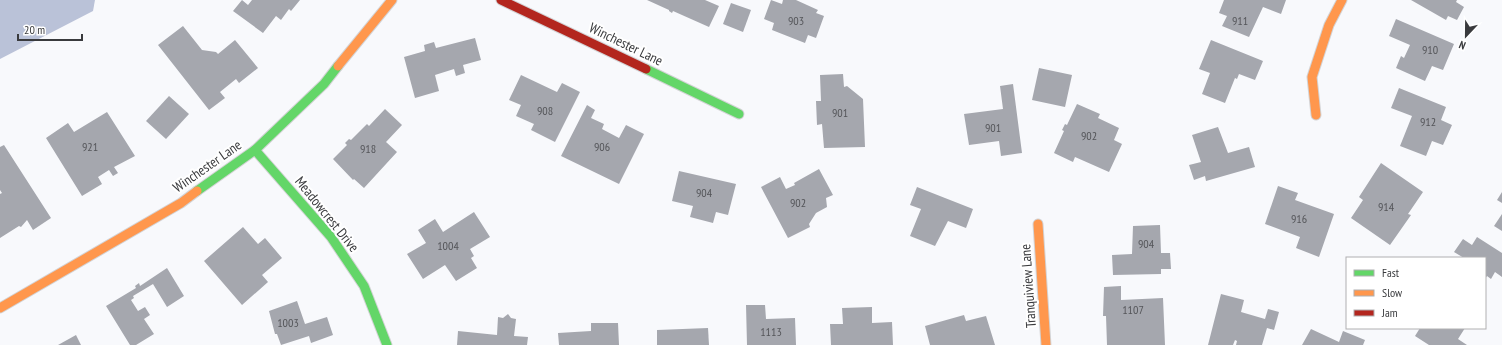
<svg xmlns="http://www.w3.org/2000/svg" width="1502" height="345" font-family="'PT Sans Narrow',sans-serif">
  <rect width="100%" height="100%" fill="#f8f9fc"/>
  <polygon fill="#bac2d8" points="0,0 95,0 93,11 0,59"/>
  <g fill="#a5a7ae">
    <polygon points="242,0 248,5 252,0 300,0 291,11 289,9 281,20 276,16 263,33 233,11"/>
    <polygon points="647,0 705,0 719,6 709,27 673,11 672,13 669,11 669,10"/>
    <polygon points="771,0 782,4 783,0 796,0 818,10 816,13 824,16 816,38 808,35 805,43 772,30 774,23 764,19"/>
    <polygon points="1224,0 1286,0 1281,14 1263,7 1249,37 1222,26 1227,16 1219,13"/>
    <polygon points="1411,0 1457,0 1456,2 1464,7 1457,20 1448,16 1446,20"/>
    <polygon points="731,3 751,10 743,32 723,24"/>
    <polygon points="1396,19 1454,44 1443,70 1432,66 1425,81 1396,68 1401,56 1404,58 1410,45 1389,36"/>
    <polygon points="183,26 202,50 216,52 218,54 235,40 258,68 239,83 236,79 220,92 225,98 209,110 158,45"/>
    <polygon points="475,38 481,60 463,65 465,73 456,76 454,69 435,75 439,91 415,98 404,57 425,51 424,45 434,42 436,48"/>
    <polygon points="1211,40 1263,61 1255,80 1239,74 1237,79 1235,78 1225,103 1202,94 1210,73 1199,69"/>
    <polygon points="1039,68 1072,75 1065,107 1032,100"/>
    <polygon points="843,74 844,87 847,86 863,99 865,147 824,148 822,124 817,125 816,101 821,101 820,75"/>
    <polygon points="521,75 557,92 562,83 580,92 555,142 531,130 534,124 516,116 521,105 509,100"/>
    <polygon points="1013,84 1022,153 1001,156 999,141 969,145 964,114 1003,109 1000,86"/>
    <polygon points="1399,88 1446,107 1441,120 1452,125 1443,145 1432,141 1426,156 1400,146 1412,116 1391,108"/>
    <polygon points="169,96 189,114 166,139 146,121"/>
    <polygon points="1077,104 1100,114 1098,118 1119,128 1114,140 1122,144 1109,172 1075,157 1073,162 1054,153 1064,131 1062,130 1065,124 1067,125"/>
    <polygon points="587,105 595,110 591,118 604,124 602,129 619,138 626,125 644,134 619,184 561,156"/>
    <polygon points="385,109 402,125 386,142 397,152 364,188 354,179 353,180 333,159 347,145 345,143 349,139 351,140 367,124 369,126"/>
    <polygon points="107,112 135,156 114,167 118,173 113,176 109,170 98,177 102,184 82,196 46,138 68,123 74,132"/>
    <polygon points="1218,127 1228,153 1249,147 1255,167 1206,181 1205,176 1194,180 1189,165 1201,162 1192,135"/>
    <polygon points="4,145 51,218 33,230 27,220 21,227 19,226 0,238 0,194 2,193 0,190 0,147"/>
    <polygon points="1381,163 1423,192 1408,214 1411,215 1390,245 1351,218 1363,200 1359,197"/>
    <polygon points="819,169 833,195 826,198 827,207 816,213 809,224 810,227 788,238 761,187 780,177 786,189 795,185 794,183"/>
    <polygon points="679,171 736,184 728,215 716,212 713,223 690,217 693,206 672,201"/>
    <polygon points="1278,186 1298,193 1295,200 1334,214 1319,257 1296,248 1300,237 1265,224"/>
    <polygon points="917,187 973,209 966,228 948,221 935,246 910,236 921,209 910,205"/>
    <polygon points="1502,192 1502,203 1497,200"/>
    <polygon points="474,212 490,237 470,249 474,256 471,258 477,268 456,281 445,265 423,279 407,254 426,243 418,230 435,219 443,232"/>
    <polygon points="1502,214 1502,231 1494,226"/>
    <polygon points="1160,225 1161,253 1170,253 1171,269 1161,269 1161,274 1113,275 1112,255 1132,254 1133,226"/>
    <polygon points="243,227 258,244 265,238 282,258 262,275 268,282 242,305 204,261"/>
    <polygon points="1477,237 1502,253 1502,277 1495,272 1491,279 1487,276 1485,279 1485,258 1464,258 1454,252 1463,239 1472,245"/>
    <polygon points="167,268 184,296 167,307 153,284 133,296 134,298 131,300 138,311 145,307 150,315 144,319 154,334 136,345 130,345 106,306 136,288 135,286 139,283 140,286"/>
    <polygon points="1121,286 1121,300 1163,298 1165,345 1107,345 1106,316 1103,316 1104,287"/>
    <polygon points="1221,294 1244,300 1241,312 1265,319 1268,309 1279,312 1274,330 1267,328 1262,345 1236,345 1237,341 1235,340 1233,345 1208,345"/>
    <polygon points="297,301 305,324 327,317 333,335 311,343 309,336 281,345 277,334 275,334 269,311"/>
    <polygon points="746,305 765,305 766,319 795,318 796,345 747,345"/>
    <polygon points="872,307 872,323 892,322 893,345 831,345 830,324 843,324 842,308"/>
    <polygon points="508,314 511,318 516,319 514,336 528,337 527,345 457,345 458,331 497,335 498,317 503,318"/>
    <polygon points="964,315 966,321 986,316 995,345 930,345 925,326"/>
    <polygon points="591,323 618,323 619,345 559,345 558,333 591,331"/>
    <polygon points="708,328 709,345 657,345 657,330"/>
    <polygon points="1420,328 1465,328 1458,339 1467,345 1429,345 1415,336"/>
    <polygon points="1311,329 1339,342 1343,331 1365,340 1363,345 1302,345"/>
    <polygon points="76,335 81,345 58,345"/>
  </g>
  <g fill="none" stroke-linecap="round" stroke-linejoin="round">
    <g stroke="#d3d3d5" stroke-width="11">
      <g id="fast">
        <polyline points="646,69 739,114"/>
        <polyline points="255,150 331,237 364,286 387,345"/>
        <polyline points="197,191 255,150 324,84 338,66"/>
      </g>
    </g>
    <g stroke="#d3d3d5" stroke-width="11">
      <g id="slow">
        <polyline points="338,66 392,0"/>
        <polyline points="1316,115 1312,77 1329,25 1342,0"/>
        <polyline points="1038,224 1046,345"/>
        <polyline points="0,308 181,203 197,191"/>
      </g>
    </g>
    <g stroke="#d3d3d5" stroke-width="11">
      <polyline id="jam" points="501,0 646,69"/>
    </g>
    <use href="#fast" stroke="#63d668" stroke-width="9"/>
    <use href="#slow" stroke="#ff974d" stroke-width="9"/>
    <use href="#jam" stroke="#b3261e" stroke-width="9"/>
  </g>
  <g text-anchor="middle" stroke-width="4" stroke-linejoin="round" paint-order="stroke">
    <g font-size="12" fill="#545559">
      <text x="796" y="25">903</text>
      <text x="1240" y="25">911</text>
      <text x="1430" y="54">910</text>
      <text x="545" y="115">908</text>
      <text x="840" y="117">901</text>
      <text x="1428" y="126">912</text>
      <text x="993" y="132">901</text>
      <text x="1089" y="140">902</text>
      <text x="90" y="151">921</text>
      <text x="602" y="151">906</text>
      <text x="368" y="153">918</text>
      <text x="704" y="197">904</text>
      <text x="798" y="207">902</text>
      <text x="1386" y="211">914</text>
      <text x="1299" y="223">916</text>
      <text x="1146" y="248">904</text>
      <text x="448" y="250">1004</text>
      <text x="1133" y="314">1107</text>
      <text x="288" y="327">1003</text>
      <text x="771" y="336">1113</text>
    </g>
    <g font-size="14" fill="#393a3d" stroke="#fff">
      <text transform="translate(626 44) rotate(26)" y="5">Winchester Lane</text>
      <text transform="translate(207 166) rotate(-35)" y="5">Winchester Lane</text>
      <text transform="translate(327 214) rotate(51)" y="5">Meadowcrest Drive</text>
      <text transform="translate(1028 286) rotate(-94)" y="5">Tranquiview Lane</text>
    </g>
  </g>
  <rect x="1346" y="257" width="140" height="72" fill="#ffffff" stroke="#b0b0b1"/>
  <rect x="1354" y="270" width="20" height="6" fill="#63d668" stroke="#b0b0b1"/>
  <text x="1382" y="277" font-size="12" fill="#393a3d">Fast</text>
  <rect x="1354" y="290" width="20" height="6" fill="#ff974d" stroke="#b0b0b1"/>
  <text x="1382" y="297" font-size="12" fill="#393a3d">Slow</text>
  <rect x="1354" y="310" width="20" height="6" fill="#b3261e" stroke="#b0b0b1"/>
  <text x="1382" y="317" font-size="12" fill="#393a3d">Jam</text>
  <g transform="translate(1466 36) rotate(202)" stroke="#ffffff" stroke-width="3" paint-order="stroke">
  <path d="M0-3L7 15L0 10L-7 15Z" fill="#393a3d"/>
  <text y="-6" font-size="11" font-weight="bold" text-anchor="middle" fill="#393a3d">N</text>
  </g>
  <path d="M18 34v6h64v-6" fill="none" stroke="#393a3d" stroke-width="2"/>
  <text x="24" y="34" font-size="12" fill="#393a3d" stroke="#ffffff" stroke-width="3" paint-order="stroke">20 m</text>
</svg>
